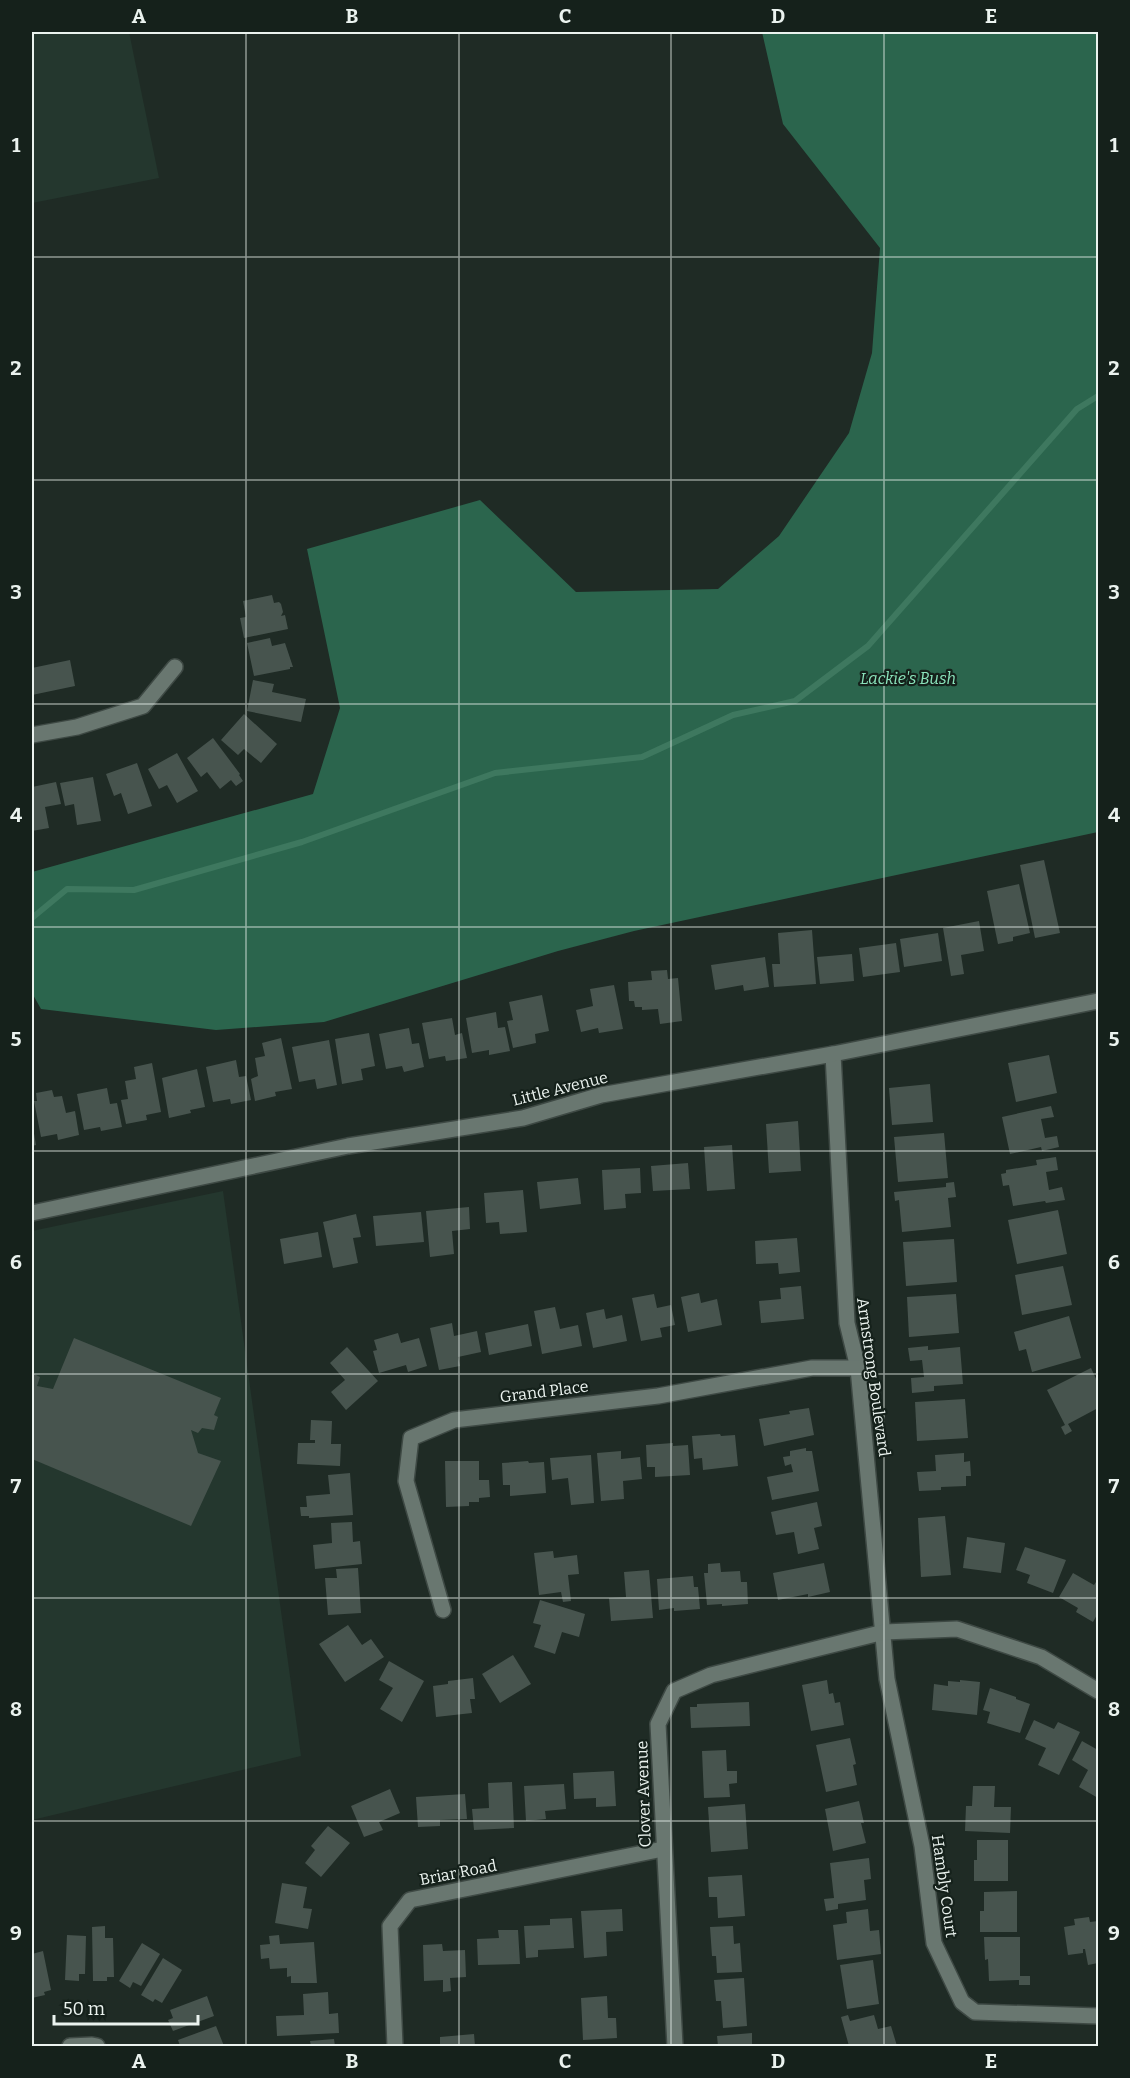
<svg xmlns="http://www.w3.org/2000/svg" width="1130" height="2078" font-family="Bitter,serif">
  <rect width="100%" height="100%" fill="#1f2b25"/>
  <g fill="#24372e">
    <polygon points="32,32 129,32 159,178 32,203"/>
    <polygon points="223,1191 301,1756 32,1820 32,1231"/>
  </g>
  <polygon fill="#2b654d" points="762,32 1098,32 1098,832 634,931 558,951 324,1022 216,1030 41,1009 32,993 32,872 313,794 340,708 307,549 480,500 576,592 718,589 779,536 849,433 872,353 880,248 783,124"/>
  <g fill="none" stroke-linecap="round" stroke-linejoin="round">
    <polyline stroke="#3e785f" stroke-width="6" points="32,918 67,889 134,890 302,842 495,773 642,757 733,715 795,701 868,646 1077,409 1098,396"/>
  </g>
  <g fill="#47544e">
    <polygon points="272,595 274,603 279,602 281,604 283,612 281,616 285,615 288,629 244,638 240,618 246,617 243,601"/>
    <polygon points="270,638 272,646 285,643 293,667 290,667 290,669 254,676 247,643"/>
    <polygon points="70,660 75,686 32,695 32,668"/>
    <polygon points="253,680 274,684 272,692 306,699 301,722 247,711"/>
    <polygon points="244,714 277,744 261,763 244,749 238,755 221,740"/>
    <polygon points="213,738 240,774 239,775 243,781 236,786 231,780 220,789 207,772 201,777 187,758"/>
    <polygon points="177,753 198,791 177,803 167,785 159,789 148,769"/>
    <polygon points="137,763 152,806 128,814 121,793 114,796 106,774"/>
    <polygon points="93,777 101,821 77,825 74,804 65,806 60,783"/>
    <polygon points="56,782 61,804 45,807 49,828 32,831 32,787"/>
    <polygon points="1044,860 1060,933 1035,938 1020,865"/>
    <polygon points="1019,884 1030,933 1013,937 1013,941 998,944 987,891"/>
    <polygon points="979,921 984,951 961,955 964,974 951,976 943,928"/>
    <polygon points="812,930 816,984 774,987 772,964 780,964 778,933"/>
    <polygon points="938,933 942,961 904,967 900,939"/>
    <polygon points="896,943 900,972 863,977 859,948"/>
    <polygon points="852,954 854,981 820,984 817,957"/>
    <polygon points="765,957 769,987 744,991 743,985 715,990 711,965"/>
    <polygon points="667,970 668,979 678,978 682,1021 660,1024 658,1009 642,1010 642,1007 635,1007 634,1001 629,1001 628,982 652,980 651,971"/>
    <polygon points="614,985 623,1029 599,1033 598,1028 581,1032 576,1010 593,1006 590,989"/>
    <polygon points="542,995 549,1031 535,1034 536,1043 513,1048 507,1021 513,1020 509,1002"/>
    <polygon points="496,1012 498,1028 505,1027 510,1051 489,1055 489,1050 472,1053 466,1018"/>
    <polygon points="452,1018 455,1035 462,1033 467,1058 446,1061 445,1056 429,1059 422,1023"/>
    <polygon points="409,1028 412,1044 419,1043 424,1067 404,1072 402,1066 386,1069 379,1034"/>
    <polygon points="369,1033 375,1066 361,1069 363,1080 342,1084 335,1039"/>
    <polygon points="281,1038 292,1089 275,1092 276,1096 255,1101 251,1079 258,1076 255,1058 265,1056 262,1043"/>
    <polygon points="329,1040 337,1085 317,1089 315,1079 299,1082 292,1047"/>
    <polygon points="1049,1055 1057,1093 1016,1102 1008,1063"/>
    <polygon points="236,1060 239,1077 246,1076 251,1100 231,1104 230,1099 213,1102 206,1067"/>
    <polygon points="152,1063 161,1112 146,1115 147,1120 126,1124 121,1100 128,1099 125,1081 136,1079 134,1067"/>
    <polygon points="197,1069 205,1107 190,1110 191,1113 169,1118 162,1078"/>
    <polygon points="930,1084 933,1122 892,1125 889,1088"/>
    <polygon points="107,1088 110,1104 117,1103 122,1127 101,1131 100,1127 84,1130 77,1094"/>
    <polygon points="52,1090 54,1097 62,1096 66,1113 75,1111 79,1135 58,1140 57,1134 41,1137 34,1101 37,1101 36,1093"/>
    <polygon points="1051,1106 1054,1117 1041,1119 1045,1138 1057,1136 1059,1147 1042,1151 1041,1147 1010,1154 1002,1117"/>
    <polygon points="798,1121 801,1171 769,1173 766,1124"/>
    <polygon points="33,1128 36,1145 32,1146 32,1129"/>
    <polygon points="944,1133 948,1178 898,1182 894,1137"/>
    <polygon points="732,1145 735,1189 707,1191 704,1147"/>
    <polygon points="1056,1157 1058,1170 1046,1172 1049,1190 1062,1187 1065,1200 1046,1203 1045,1201 1013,1206 1009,1185 1003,1186 1001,1174 1006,1173 1006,1170 1037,1165 1036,1160"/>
    <polygon points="688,1163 690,1189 653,1191 651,1166"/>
    <polygon points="640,1168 641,1193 625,1194 626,1208 604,1210 602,1170"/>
    <polygon points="578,1178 581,1204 540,1209 537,1182"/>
    <polygon points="954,1182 956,1197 948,1198 951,1227 902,1232 899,1200 895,1201 894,1192 946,1187 946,1183"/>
    <polygon points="523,1190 527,1232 500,1234 499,1222 486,1223 484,1193"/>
    <polygon points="469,1207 470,1229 452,1231 454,1254 430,1257 426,1211"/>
    <polygon points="1058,1210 1067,1254 1017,1264 1008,1220"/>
    <polygon points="421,1212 424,1242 376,1246 373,1216"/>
    <polygon points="356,1214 361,1237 353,1238 358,1263 333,1268 323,1222"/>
    <polygon points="318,1232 322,1257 284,1264 280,1239"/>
    <polygon points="797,1238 800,1272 779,1274 778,1263 756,1264 755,1241"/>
    <polygon points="954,1239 957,1282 906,1286 903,1242"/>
    <polygon points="1063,1266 1072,1305 1022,1315 1015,1275"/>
    <polygon points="801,1286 804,1319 761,1323 759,1301 781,1299 780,1288"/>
    <polygon points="699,1293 701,1303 717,1299 722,1325 688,1332 681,1297"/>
    <polygon points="654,1294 657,1308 671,1305 675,1325 660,1328 662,1337 641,1341 632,1298"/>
    <polygon points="956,1294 959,1333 909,1337 907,1297"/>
    <polygon points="555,1307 560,1329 578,1325 582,1346 542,1354 534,1311"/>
    <polygon points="604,1309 606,1319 622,1315 627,1341 593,1348 586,1313"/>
    <polygon points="1069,1316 1081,1358 1032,1372 1026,1349 1019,1351 1014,1332"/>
    <polygon points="452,1323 454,1336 477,1331 481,1352 458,1357 460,1366 439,1370 430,1328"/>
    <polygon points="528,1324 532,1346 489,1355 485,1333"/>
    <polygon points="398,1333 401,1343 419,1338 427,1366 408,1372 406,1365 379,1373 373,1351 377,1350 374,1340"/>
    <polygon points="74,1338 221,1398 214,1415 218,1417 214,1430 202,1428 198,1433 191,1430 198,1453 221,1461 191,1526 32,1459 32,1373 40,1377 37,1386 53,1389"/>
    <polygon points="928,1346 928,1350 960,1347 963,1384 934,1386 934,1391 912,1393 911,1378 924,1377 922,1360 910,1361 908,1348"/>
    <polygon points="347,1347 378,1381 346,1410 331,1392 345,1380 330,1363"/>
    <polygon points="1091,1368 1098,1383 1098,1408 1068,1424 1072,1431 1065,1435 1061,1427 1065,1425 1047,1390"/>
    <polygon points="965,1399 968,1438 917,1441 915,1402"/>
    <polygon points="809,1408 814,1435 764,1446 759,1419 790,1414 789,1411"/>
    <polygon points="311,1420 332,1421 331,1444 341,1444 340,1466 297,1464 298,1443 315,1443 315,1440 310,1440"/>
    <polygon points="720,1434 721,1436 735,1435 738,1466 703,1470 702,1458 694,1459 692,1436"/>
    <polygon points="673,1443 673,1446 688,1445 690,1475 655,1477 655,1467 647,1467 646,1445"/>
    <polygon points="806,1448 806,1451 812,1451 819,1491 772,1500 767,1477 793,1472 791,1464 785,1466 783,1457 790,1456 790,1451"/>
    <polygon points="621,1451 621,1459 640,1457 642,1479 623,1481 624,1499 601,1501 597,1453"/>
    <polygon points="964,1453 964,1462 970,1461 971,1476 966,1476 966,1486 941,1487 941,1490 919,1491 917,1472 936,1471 935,1455"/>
    <polygon points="591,1455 594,1503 571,1505 568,1478 552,1480 550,1458"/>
    <polygon points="445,1461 479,1461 479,1480 489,1480 490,1497 479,1498 479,1502 469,1502 469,1506 446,1507"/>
    <polygon points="528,1461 529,1463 544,1462 546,1493 510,1496 510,1485 503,1485 502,1463"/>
    <polygon points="350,1473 353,1515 309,1518 309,1516 301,1516 300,1507 307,1507 306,1496 330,1494 328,1475"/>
    <polygon points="817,1502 822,1526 814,1528 819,1549 798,1554 794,1532 776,1535 771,1512"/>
    <polygon points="945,1516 951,1575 921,1577 918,1518"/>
    <polygon points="352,1522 353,1542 360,1541 362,1564 315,1569 313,1545 332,1543 331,1523"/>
    <polygon points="967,1537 1005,1543 1001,1573 963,1568"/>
    <polygon points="1025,1547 1066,1560 1053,1593 1027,1583 1030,1575 1016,1570"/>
    <polygon points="553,1551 554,1558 577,1555 579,1574 568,1575 571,1601 563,1602 561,1592 539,1595 534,1553"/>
    <polygon points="720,1563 721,1572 740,1571 741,1582 747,1582 748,1604 722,1606 722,1604 707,1605 704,1573 708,1573 708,1564"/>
    <polygon points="824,1563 830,1592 808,1597 808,1594 778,1600 773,1573"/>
    <polygon points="358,1568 361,1613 328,1615 325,1578 337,1578 336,1569"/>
    <polygon points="649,1570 653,1618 611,1621 609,1598 626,1597 624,1572"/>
    <polygon points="1073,1573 1094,1585 1096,1582 1098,1584 1098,1613 1093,1622 1076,1612 1078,1608 1059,1597"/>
    <polygon points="693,1576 694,1587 698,1587 700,1609 674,1611 674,1608 659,1610 657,1579"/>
    <polygon points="540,1600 585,1614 579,1637 562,1632 555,1654 534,1647 541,1625 533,1623"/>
    <polygon points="348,1625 362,1645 371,1639 384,1657 345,1682 319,1644"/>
    <polygon points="513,1655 531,1684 500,1703 482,1674"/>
    <polygon points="389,1661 424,1681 402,1722 380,1709 393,1688 379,1680"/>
    <polygon points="473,1678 475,1699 470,1699 472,1713 436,1717 433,1686 448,1684 448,1681"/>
    <polygon points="827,1680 829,1694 833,1693 835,1703 840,1702 844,1725 811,1731 802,1685"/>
    <polygon points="960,1680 980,1682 977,1715 932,1710 934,1684 948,1686 948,1681 960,1682"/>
    <polygon points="990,1688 1016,1697 1016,1699 1030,1704 1020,1733 987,1723 990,1712 983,1710"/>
    <polygon points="749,1702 750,1726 691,1728 690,1707 697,1707 697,1704"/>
    <polygon points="1034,1720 1054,1729 1058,1722 1080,1732 1059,1775 1038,1765 1046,1748 1025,1739"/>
    <polygon points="850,1738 856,1764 853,1765 857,1785 826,1792 816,1745"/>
    <polygon points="1082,1741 1098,1750 1098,1798 1079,1787 1088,1770 1072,1760"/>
    <polygon points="726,1750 727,1771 737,1771 737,1783 729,1784 730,1797 704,1798 702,1751"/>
    <polygon points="614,1771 616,1806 596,1807 596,1798 574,1799 573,1773"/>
    <polygon points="512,1782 514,1828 474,1830 472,1809 489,1808 488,1783"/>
    <polygon points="564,1784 566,1809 545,1811 546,1819 526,1821 524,1786"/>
    <polygon points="973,1786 995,1786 994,1807 1011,1807 1010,1833 965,1831 966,1806 972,1806"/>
    <polygon points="390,1789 400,1813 379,1822 383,1830 364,1837 351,1806"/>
    <polygon points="465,1794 467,1819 440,1820 440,1826 418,1827 416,1797"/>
    <polygon points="859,1801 864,1823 861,1823 866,1843 833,1851 825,1809"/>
    <polygon points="745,1804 748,1849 711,1852 708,1807"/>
    <polygon points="328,1826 350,1843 321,1877 305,1863 315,1850 311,1846"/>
    <polygon points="977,1840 1008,1840 1008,1881 974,1881 974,1860 977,1860"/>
    <polygon points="869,1858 871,1879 864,1880 866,1900 838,1904 838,1909 826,1911 824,1899 834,1898 830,1863"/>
    <polygon points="742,1875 745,1916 718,1918 717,1897 709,1897 708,1877"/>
    <polygon points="282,1883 307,1887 303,1908 312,1909 308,1929 275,1923"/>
    <polygon points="1017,1891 1017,1932 980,1932 980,1911 984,1911 984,1892"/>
    <polygon points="622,1909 623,1931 606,1932 607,1956 584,1958 581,1911"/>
    <polygon points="868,1909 870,1931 879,1930 881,1954 837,1960 833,1925 847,1923 846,1912"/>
    <polygon points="1089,1917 1090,1922 1098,1921 1098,1963 1088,1965 1085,1949 1083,1949 1083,1953 1068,1955 1064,1927 1075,1925 1074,1919"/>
    <polygon points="572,1918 574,1948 538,1950 538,1957 526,1958 524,1926 550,1925 550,1919"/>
    <polygon points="105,1926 105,1938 113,1938 114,1977 107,1977 107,1981 93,1981 92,1927"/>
    <polygon points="733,1926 734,1944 740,1943 742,1972 717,1973 716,1956 712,1956 710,1927"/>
    <polygon points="498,1930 518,1930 520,1964 478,1965 477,1939 499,1938"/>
    <polygon points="67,1935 86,1936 85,1974 79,1974 79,1981 65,1980"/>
    <polygon points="279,1935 280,1944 314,1942 317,1983 291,1983 291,1976 287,1977 287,1968 270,1969 269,1958 261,1959 260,1945 270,1944 269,1936"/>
    <polygon points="984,1937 1020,1937 1020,1976 1030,1976 1030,1985 1019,1985 1019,1980 989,1981 988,1959 985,1960"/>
    <polygon points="142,1943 160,1954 141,1986 133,1982 130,1988 119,1981"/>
    <polygon points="442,1944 443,1951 465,1950 466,1977 450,1978 451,1991 443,1992 443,1980 424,1981 423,1945"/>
    <polygon points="43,1951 51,1990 44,1992 45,1995 32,1998 32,1954"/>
    <polygon points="163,1958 182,1970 162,2003 155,1999 153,2002 141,1995"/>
    <polygon points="873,1960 879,2004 847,2009 840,1965"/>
    <polygon points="744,1978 747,2026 723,2028 721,2001 716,2001 714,1980"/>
    <polygon points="328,1992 329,2014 338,2013 339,2033 277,2036 276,2016 304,2015 303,1994"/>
    <polygon points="207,1996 214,2016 173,2031 168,2020 173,2018 170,2010"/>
    <polygon points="607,1996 608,2018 616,2018 617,2038 583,2040 581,1998"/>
    <polygon points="848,2015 850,2021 874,2015 878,2029 891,2026 897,2046 849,2046 841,2017"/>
    <polygon points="216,2026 224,2046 180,2046 178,2040"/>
    <polygon points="752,2033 752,2046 718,2046 717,2036"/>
    <polygon points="474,2034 475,2046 440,2046 440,2037"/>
    <polygon points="334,2039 335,2046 311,2046 310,2041"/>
  </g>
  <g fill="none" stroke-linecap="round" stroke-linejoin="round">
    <g stroke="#3e4944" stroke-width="18">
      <g id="minor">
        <polyline points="32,735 77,727 143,706 175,667"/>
        <polyline points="833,1054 847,1323 858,1368 887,1679 922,1846 934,1943 962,2002 975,2012 1098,2016"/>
        <polyline points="443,1610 406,1481 411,1438 454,1420 658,1396 812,1368 858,1368"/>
        <polyline points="70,2046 92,2045 97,2046"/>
        <polyline points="395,2046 390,1926 410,1900 663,1849"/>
        <polyline points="675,2046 658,1724 674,1691 711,1675 884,1632 957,1629 1041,1657 1098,1691"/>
      </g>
    </g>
    <g stroke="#3e4944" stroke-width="18">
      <polyline id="tertiary" points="32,1213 348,1146 523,1118 601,1095 833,1054 1098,1001"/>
    </g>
    <use href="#minor" stroke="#697770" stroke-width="15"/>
    <use href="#tertiary" stroke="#697770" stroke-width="15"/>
  </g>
  <path fill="none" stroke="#ebf3ef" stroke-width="1.5" stroke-opacity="0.55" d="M246,32V2046M459,32V2046M671,32V2046M884,32V2046M32,257H1098M32,480H1098M32,704H1098M32,927H1098M32,1151H1098M32,1374H1098M32,1598H1098M32,1821H1098"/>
  <g text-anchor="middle" stroke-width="4.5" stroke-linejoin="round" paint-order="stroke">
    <g font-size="16" font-style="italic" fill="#8be4bc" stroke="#15211b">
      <text x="908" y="684">Lackie's Bush</text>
    </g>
    <g font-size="16" fill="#ebf3ef" stroke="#15211b">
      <text transform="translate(560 1088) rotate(-14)" y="6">Little Avenue</text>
      <text transform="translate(874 1377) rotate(82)" y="6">Armstrong Boulevard</text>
      <text transform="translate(544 1391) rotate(-7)" y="6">Grand Place</text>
      <text transform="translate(643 1794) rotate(-92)" y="6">Clover Avenue</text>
      <text transform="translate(458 1872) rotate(-11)" y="6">Briar Road</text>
      <text transform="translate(945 1886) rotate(82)" y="6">Hambly Court</text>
    </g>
  </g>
  <rect width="1130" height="2078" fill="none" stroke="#15211b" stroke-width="66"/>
  <path d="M54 2015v9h144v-9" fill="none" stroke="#ebf3ef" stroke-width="3"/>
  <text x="63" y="2015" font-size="18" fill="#ebf3ef" stroke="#15211b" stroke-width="4.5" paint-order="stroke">50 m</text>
  <rect x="33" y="33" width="1064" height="2012" fill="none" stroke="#ebf3ef" stroke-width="2"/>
  <g font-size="20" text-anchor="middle" font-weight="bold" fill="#ebf3ef">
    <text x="139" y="23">A</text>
    <text x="352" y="23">B</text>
    <text x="565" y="23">C</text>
    <text x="778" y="23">D</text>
    <text x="991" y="23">E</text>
    <text x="16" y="152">1</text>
    <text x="1114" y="152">1</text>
    <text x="16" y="375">2</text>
    <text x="1114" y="375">2</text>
    <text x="16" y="599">3</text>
    <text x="1114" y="599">3</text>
    <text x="16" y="822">4</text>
    <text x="1114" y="822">4</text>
    <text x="16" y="1046">5</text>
    <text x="1114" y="1046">5</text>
    <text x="16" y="1269">6</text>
    <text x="1114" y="1269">6</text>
    <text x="16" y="1493">7</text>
    <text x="1114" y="1493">7</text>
    <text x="16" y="1716">8</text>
    <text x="1114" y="1716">8</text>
    <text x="16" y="1940">9</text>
    <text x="1114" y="1940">9</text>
    <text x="139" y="2068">A</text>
    <text x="352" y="2068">B</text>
    <text x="565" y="2068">C</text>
    <text x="778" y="2068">D</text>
    <text x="991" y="2068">E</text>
  </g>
</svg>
